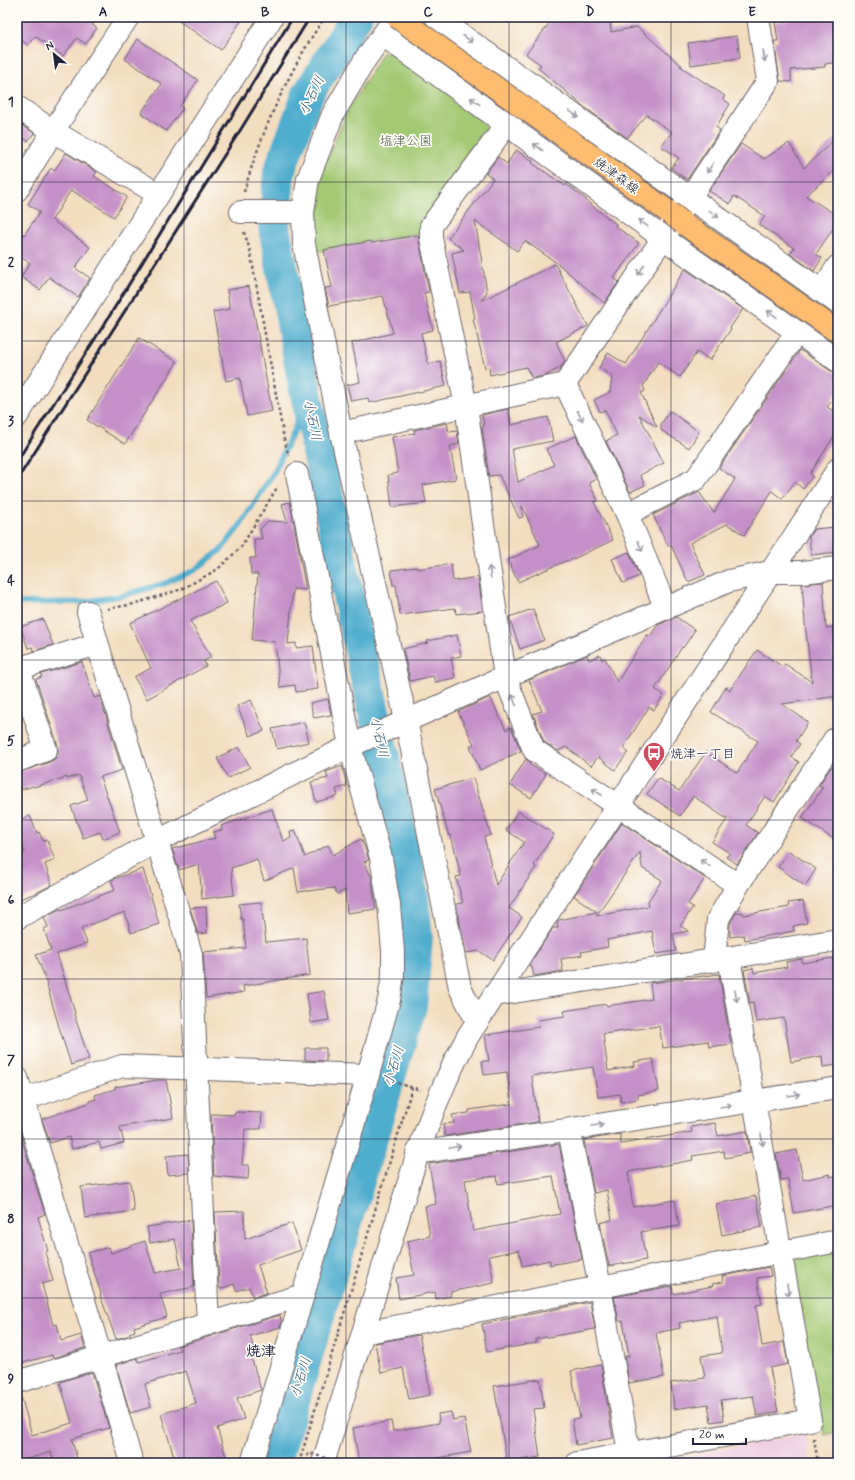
<svg xmlns="http://www.w3.org/2000/svg" width="855" height="1480" font-family="Mynerve,'Klee One',sans-serif">
  <rect width="100%" height="100%" fill="#fdfcf7"/>
  <filter id="ink" filterUnits="userSpaceOnUse"><feTurbulence type="fractalNoise" baseFrequency=".025" numOctaves="2"/><feDisplacementMap in="SourceGraphic" scale="8" xChannelSelector="R" yChannelSelector="G"/><feConvolveMatrix kernelMatrix="1 2 1 2 8 2 1 2 1" color-interpolation-filters="sRGB"/></filter>
  <filter id="wash" filterUnits="userSpaceOnUse"><feTurbulence type="fractalNoise" baseFrequency=".012" numOctaves="4" result="noise"/><feDisplacementMap in="SourceGraphic" scale="16" xChannelSelector="R" yChannelSelector="G"/><feGaussianBlur stdDeviation="0.9" result="paint"/><feColorMatrix in="noise" values="0 0 0 0 0 0 0 0 0 0 0 0 0 0 0 0 0 1.4 0 .05"/><feComposite in="paint" operator="in"/></filter>
  <g filter="url(#wash)">
    <rect width="100%" height="100%" fill="#f3ddbf"/>
    <polygon fill="#f1d0e4" points="806,1433 811,1463 654,1463"/>
    <g fill="#a3c973" stroke="#627657">
      <polygon points="383,52 392,52 491,121 492,129 422,233 371,241 316,252 313,213 317,182 348,110"/>
      <polygon points="838,1250 838,1432 824,1435 790,1259"/>
    </g>
    <g fill="none" stroke-linecap="round" stroke-linejoin="round">
      <polyline stroke="#4fadce" stroke-width="5.5" points="17,603 81,602 121,596 166,583 195,570 221,550 239,527 274,472 295,428 304,385"/>
      <polyline stroke="#4fadce" stroke-width="32" points="275,1463 411,1006 417,938 411,880 350,604 304,385 274,227 279,172 308,94 356,17"/>
    </g>
    <g id="blocks">
      <g fill="#c490c8" fill-rule="evenodd">
        <polygon points="17,17 98,17 92,25 97,28 86,44 77,38 63,56 35,36 28,45 17,37"/>
        <polygon points="173,17 244,17 221,50"/>
        <polygon points="554,17 610,17 611,32 637,27 682,66 680,66 725,96 723,99 730,104 716,127 720,130 688,178 686,179 671,168 679,158 661,146 672,132 647,115 627,138 583,106 538,68 541,65 526,54"/>
        <polygon points="809,17 838,17 838,62 825,64 825,67 791,70 791,82 780,81 774,41 778,41 775,22"/>
        <polygon points="737,36 740,58 691,65 688,43"/>
        <polygon points="138,39 198,80 180,106 183,108 166,131 141,113 162,84 125,59"/>
        <polygon points="17,122 34,133 28,141 17,134"/>
        <polygon points="838,136 838,167 806,196 838,216 838,233 832,230 816,254 822,258 814,271 790,254 794,248 759,225 765,216 734,196 730,204 709,191 741,144 764,159 789,143 804,168"/>
        <polygon points="516,150 533,161 532,163 565,186 566,184 587,200 586,201 616,224 615,226 639,243 614,278 619,282 604,303 557,263 525,241 517,251 475,221 487,292 481,301 555,264 588,326 556,342 565,361 561,367 545,376 532,378 526,367 490,375 489,367 485,368 473,319 475,319 470,292 460,293 452,253 464,250 448,238 493,179 486,173 498,157 507,164"/>
        <polygon points="66,153 97,172 94,176 127,197 114,217 71,190 52,220 90,247 75,268 90,278 78,297 49,277 40,290 21,277 30,263 17,255 17,242 23,234 24,235 40,212 28,204 51,168 54,171"/>
        <polygon points="418,235 429,292 424,293 433,330 421,333 428,364 440,361 446,386 369,403 368,398 351,401 347,385 360,382 352,343 393,333 383,296 329,306 325,288 332,287 324,250 371,241 372,243"/>
        <polygon points="685,269 743,309 730,328 731,329 710,360 697,352 680,377 658,362 643,386 645,391 641,393 657,427 639,415 664,463 640,475 645,485 630,492 606,441 617,435 605,410 600,412 594,400 610,392 612,376 599,368 608,353 626,364"/>
        <polygon points="249,286 272,411 247,416 240,378 226,381 213,312 230,309 227,290"/>
        <polygon points="139,338 177,362 125,444 87,420"/>
        <polygon points="800,350 831,371 838,373 838,391 827,407 838,414 838,430 810,474 813,476 803,489 795,482 782,499 772,491 744,535 727,524 690,543 705,575 688,582 671,545 668,546 653,515 699,492 714,513 735,479 719,468"/>
        <polygon points="508,409 511,425 548,417 553,441 512,449 518,482 554,465 546,449 576,436 596,479 589,483 598,501 594,502 613,540 569,561 568,560 518,582 508,560 540,545 522,506 523,517 519,518 499,475 489,476 482,427 484,426 482,415"/>
        <polygon points="670,411 699,432 689,448 661,430 661,424"/>
        <polygon points="447,423 449,432 457,431 459,444 450,446 456,479 423,485 426,503 392,507 388,475 398,473 392,437 415,433 414,430"/>
        <polygon points="290,502 306,590 293,589 288,644 296,643 296,648 313,646 318,689 296,692 295,685 280,687 275,642 252,640 258,574 251,574 250,558 256,558 254,539 262,539 260,529 268,521 287,522 282,504"/>
        <polygon points="836,527 838,552 811,555 809,536 814,529"/>
        <polygon points="629,552 639,576 623,583 612,559"/>
        <polygon points="451,564 453,581 478,577 483,611 456,614 455,608 400,615 396,585 393,585 391,570 417,567 417,569"/>
        <polygon points="216,581 227,603 190,621 211,657 204,661 206,666 147,699 134,677 151,668 130,623"/>
        <polygon points="823,582 826,628 833,627 836,650 833,650 838,682 838,696 782,704 808,722 796,741 800,744 791,757 799,762 774,802 765,796 746,825 758,833 737,864 726,857 730,853 712,842 727,819 693,796 680,816 647,794 658,778 679,791 706,752 737,773 758,741 711,712 726,687 730,690 757,650 783,667 785,664 812,682 805,623 802,584"/>
        <polygon points="533,609 544,640 520,649 509,617"/>
        <polygon points="676,617 695,630 683,648 682,647 655,689 664,695 654,710 649,707 623,748 628,752 615,770 598,757 591,766 566,747 558,751 544,742 533,714 542,711 529,680 587,655 589,660 600,655 602,660 605,658 617,682 647,635 650,636 658,625"/>
        <polygon points="43,619 53,645 34,651 32,647 28,648 20,627"/>
        <polygon points="457,635 461,656 451,658 455,678 435,682 433,676 410,681 403,649 428,643 427,641"/>
        <polygon points="82,662 94,698 100,696 122,770 100,777 120,832 103,839 100,832 83,838 71,806 88,800 79,775 67,779 67,777 34,787 33,786 17,791 17,773 50,762 56,758 58,752 58,746 36,679 42,677 41,674"/>
        <polygon points="490,697 506,730 511,727 521,751 480,770 470,746 474,744 458,712"/>
        <polygon points="328,699 331,715 314,718 310,703"/>
        <polygon points="251,700 264,731 250,736 237,706"/>
        <polygon points="304,722 309,742 277,749 272,729"/>
        <polygon points="239,747 250,767 228,778 217,758"/>
        <polygon points="526,759 531,763 529,764 546,774 531,798 510,785"/>
        <polygon points="838,763 838,842 802,818 823,787 819,785 831,767 834,769"/>
        <polygon points="342,766 347,786 336,789 338,796 316,802 311,782 328,778 326,772"/>
        <polygon points="473,778 491,835 484,837 496,885 524,842 506,830 518,811 554,834 534,865 536,867 509,908 522,917 493,960 479,951 466,953 456,904 463,903 456,877 461,876 451,835 449,836 435,789"/>
        <polygon points="272,809 283,841 291,838 290,831 295,830 305,857 328,845 333,855 361,839 365,848 369,860 364,862 371,876 376,909 347,913 345,890 337,894 334,888 298,892 294,868 264,881 257,859 231,868 234,895 202,899 199,864 179,870 172,849 215,838 213,832 222,830 221,826"/>
        <polygon points="30,816 37,833 39,832 43,841 47,840 55,860 45,864 52,885 36,893 17,900 17,857 25,853 20,840 21,839 17,828 17,821"/>
        <path d="M622,823L705,878L688,904L693,907L680,926L689,931L673,934L676,951L656,954L652,931L607,940L608,947L581,952L582,955L561,959L563,971L534,976L532,967L529,965L553,928H558L557,923L559,920L597,912L574,896ZM640,852L642,868L662,880L648,901L649,906L596,916Z"/>
        <polygon points="789,851 816,869 805,886 778,867"/>
        <polygon points="143,869 159,924 131,933 125,912 81,928 87,943 57,954 75,1013 74,1014 89,1059 71,1065 59,1027 44,975 36,955 51,950 44,929 48,927 44,917 60,909 61,910 115,890 111,880"/>
        <polygon points="803,901 807,923 793,926 794,931 745,940 744,935 730,937 730,923 736,913 743,912 743,915 789,907 788,903"/>
        <polygon points="261,902 266,942 306,938 310,975 243,986 244,992 206,998 203,952 246,948 243,919 241,919 239,904"/>
        <polygon points="206,907 207,933 198,934 190,908"/>
        <polygon points="833,958 834,965 838,964 838,1065 823,1067 822,1056 791,1062 784,1018 756,1022 753,1002 750,1003 744,970 753,968 754,973 787,967 786,962 802,959 802,963"/>
        <polygon points="719,974 731,1044 709,1047 708,1041 663,1048 659,1026 603,1034 608,1071 635,1066 634,1062 653,1059 659,1091 638,1095 638,1099 621,1102 620,1094 598,1097 593,1067 532,1076 538,1122 445,1136 443,1124 454,1123 452,1115 469,1113 469,1110 511,1104 507,1072 484,1075 482,1061 489,1061 485,1035 539,1027 538,1020 565,1016 564,1011 606,1004 606,1006 652,999 650,983"/>
        <polygon points="324,991 329,1020 311,1023 307,994"/>
        <polygon points="305,1048 326,1048 326,1061 305,1060"/>
        <polygon points="158,1080 166,1080 173,1118 120,1127 124,1143 101,1149 99,1142 72,1149 69,1137 50,1143 42,1119 89,1103 89,1101 96,1099 95,1095 115,1089 115,1087"/>
        <polygon points="235,1112 262,1113 261,1129 245,1129 242,1165 249,1165 248,1179 214,1176 211,1114 235,1115"/>
        <polygon points="715,1123 718,1136 747,1131 750,1153 725,1158 724,1151 692,1156 693,1160 628,1172 633,1207 675,1200 679,1226 641,1232 646,1260 609,1266 600,1223 612,1220 607,1190 594,1193 584,1140 620,1134 621,1144 692,1132 691,1127"/>
        <polygon points="17,1134 20,1134 45,1214 38,1217 48,1251 45,1252 53,1281 42,1284 53,1325 57,1324 61,1341 81,1335 85,1348 53,1358 52,1355 19,1364 17,1354 17,1300 21,1299 17,1283"/>
        <path d="M559,1144L582,1259L550,1265V1260L522,1266L519,1250L489,1256L494,1283L450,1292L451,1296L436,1299L435,1292L399,1299L396,1278L414,1275L407,1241L430,1236L425,1206L436,1204L429,1164ZM497,1176L498,1184L553,1176L560,1214L473,1231L465,1180Z"/>
        <polygon points="797,1150 803,1180 830,1174 830,1177 838,1175 838,1205 794,1213 788,1179 781,1180 776,1154"/>
        <polygon points="188,1154 189,1173 168,1175 166,1156"/>
        <polygon points="130,1181 134,1211 85,1218 81,1187"/>
        <polygon points="756,1196 762,1227 722,1235 716,1204"/>
        <polygon points="244,1211 245,1239 292,1223 301,1250 258,1265 267,1293 253,1297 249,1287 236,1291 234,1284 220,1289 219,1284 215,1212"/>
        <polygon points="191,1220 194,1287 160,1294 167,1317 134,1327 135,1331 129,1333 130,1335 116,1339 100,1295 101,1294 88,1253 109,1247 111,1253 145,1241 155,1273 181,1268 175,1239 150,1243 147,1227"/>
        <polygon points="769,1267 771,1276 757,1278 762,1304 756,1305 762,1346 784,1342 788,1364 770,1368 778,1412 757,1416 753,1396 721,1400 724,1420 711,1422 708,1404 674,1409 671,1383 705,1378 701,1356 722,1353 717,1316 679,1323 680,1328 656,1333 664,1377 629,1383 625,1356 629,1356 623,1321 619,1321 614,1297 672,1286 673,1294 713,1286 712,1284 723,1282 722,1276"/>
        <polygon points="590,1302 595,1329 536,1339 536,1343 487,1352 482,1324"/>
        <polygon points="280,1315 282,1322 280,1327 250,1336 255,1352 250,1353 261,1390 237,1398 244,1419 217,1428 228,1463 176,1463 161,1414 196,1403 186,1371 145,1384 151,1407 130,1413 116,1365 137,1358 139,1362 180,1350 178,1346"/>
        <polygon points="419,1335 427,1373 430,1395 409,1399 403,1368 381,1373 375,1343"/>
        <polygon points="601,1365 613,1438 576,1445 572,1419 580,1418 571,1371"/>
        <polygon points="92,1372 109,1428 72,1439 78,1463 54,1463 51,1452 17,1462 17,1396 21,1396 32,1435 72,1423 60,1382"/>
        <polygon points="540,1379 544,1408 533,1409 540,1457 507,1462 494,1386"/>
        <polygon points="451,1412 453,1420 464,1418 471,1452 410,1463 359,1463 353,1428 391,1421 393,1431 439,1423 438,1414"/>
      </g>
    </g>
  </g>
  <g filter="url(#ink)">
    <use href="#blocks" fill-opacity="0" stroke="#6b6369" stroke-width="1"/>
    <g fill="none" stroke-linecap="round" stroke-linejoin="round">
      <g stroke="#6b6369" stroke-width="24">
        <g id="minor">
          <polyline points="396,17 366,58 333,114 308,179 303,212 304,244 341,433 406,720 460,988 477,1021"/>
          <polyline points="436,17 838,303"/>
          <polyline points="383,35 663,238 838,361"/>
          <polyline points="534,85 507,124 431,226 431,238 466,406 505,677 534,750 738,885"/>
          <polyline points="17,107 53,131 158,194"/>
          <polyline points="17,190 53,131 128,17"/>
          <polyline points="241,212 303,212"/>
          <polyline points="821,291 838,266"/>
          <polyline points="17,416 272,17"/>
          <polyline points="341,433 565,384"/>
          <polyline points="627,514 696,479 797,332"/>
          <polyline points="666,609 627,514 565,384 768,81 758,17"/>
          <polyline points="88,612 191,954 208,1324"/>
          <polyline points="17,669 97,644"/>
          <polyline points="17,761 46,750 19,669"/>
          <polyline points="17,918 157,841 350,746 505,677 729,581 770,572 802,572 838,568"/>
          <polyline points="714,961 718,919 738,885 834,740 838,740"/>
          <polyline points="494,995 838,940"/>
          <polyline points="17,1078 101,1357 132,1463"/>
          <polyline points="17,1102 122,1066 368,1075"/>
          <polyline points="569,1130 600,1287 629,1453"/>
          <polyline points="417,1153 838,1088"/>
          <polyline points="363,1333 838,1241"/>
          <polyline points="17,1382 303,1295"/>
          <polyline points="252,1463 303,1295 368,1075 389,1000 393,975 393,951 389,905 381,858 350,746 297,474"/>
          <path d="M323,1463C345,1393 366,1322 388,1251C410,1177 430,1105 468,1036L838,469"/>
          <polyline points="577,1463 810,1420 729,958"/>
        </g>
      </g>
      <g stroke="#6b6369" stroke-width="24">
        <g id="major">
          <polyline points="554,129 670,213"/>
          <polyline points="683,223 838,332"/>
        </g>
      </g>
      <g stroke="#6b6369" stroke-width="2.5" stroke-dasharray="3 3" stroke-linecap="butt">
        <path d="M244,192C261,132 290,68 325,17"/>
        <polyline points="244,232 250,250 284,439 289,456"/>
        <polyline points="107,609 134,604 182,589 218,569 241,547 278,486"/>
        <polyline points="386,1080 421,1090"/>
        <polyline points="814,1438 818,1463"/>
        <polyline points="299,1463 412,1088"/>
      </g>
      <use href="#minor" stroke="#fff" stroke-width="22"/>
      <use href="#major" stroke="#fdbc6f" stroke-width="22"/>
      <g stroke="#22223b" stroke-width="3">
        <polyline points="17,461 107,320 293,17"/>
        <polyline points="17,480 241,129 310,17"/>
      </g>
      <g stroke="#6b6369" stroke-width="24" stroke-linecap="butt">
        <g id="major-bridge">
          <polyline points="397,17 554,129"/>
          <polyline points="670,213 683,223"/>
        </g>
      </g>
      <polyline stroke="#6b6369" stroke-width="2.5" stroke-dasharray="3 3" stroke-linecap="butt" points="307,1456 309,1453 335,1461 335,1463"/>
      <use href="#major-bridge" stroke="#fdbc6f" stroke-width="22"/>
    </g>
    <defs><path id="oneway-shaft" d="M-6 0H5M1.5-3L5.5 0L1.5 3" fill="none" stroke-width="1.6" stroke-linecap="round" stroke-linejoin="round"/></defs>
    <g stroke="#9c9ca7">
      <use href="#oneway-shaft" transform="translate(468 39) rotate(35)"/>
      <use href="#oneway-shaft" transform="translate(764 56) rotate(81)"/>
      <use href="#oneway-shaft" transform="translate(475 101) rotate(-144)"/>
      <use href="#oneway-shaft" transform="translate(574 114) rotate(35)"/>
      <use href="#oneway-shaft" transform="translate(538 147) rotate(-144)"/>
      <use href="#oneway-shaft" transform="translate(710 168) rotate(124)"/>
      <use href="#oneway-shaft" transform="translate(714 214) rotate(36)"/>
      <use href="#oneway-shaft" transform="translate(643 223) rotate(-144)"/>
      <use href="#oneway-shaft" transform="translate(641 270) rotate(124)"/>
      <use href="#oneway-shaft" transform="translate(772 314) rotate(-145)"/>
      <use href="#oneway-shaft" transform="translate(580 416) rotate(64)"/>
      <use href="#oneway-shaft" transform="translate(640 546) rotate(68)"/>
      <use href="#oneway-shaft" transform="translate(490 572) rotate(-98)"/>
      <use href="#oneway-shaft" transform="translate(514 700) rotate(-111)"/>
      <use href="#oneway-shaft" transform="translate(597 792) rotate(-147)"/>
      <use href="#oneway-shaft" transform="translate(705 863) rotate(-146)"/>
      <use href="#oneway-shaft" transform="translate(736 996) rotate(80)"/>
      <use href="#oneway-shaft" transform="translate(794 1095) rotate(-9)"/>
      <use href="#oneway-shaft" transform="translate(726 1106) rotate(-9)"/>
      <use href="#oneway-shaft" transform="translate(598 1125) rotate(-9)"/>
      <use href="#oneway-shaft" transform="translate(762 1140) rotate(80)"/>
      <use href="#oneway-shaft" transform="translate(455 1147) rotate(-9)"/>
      <use href="#oneway-shaft" transform="translate(788 1290) rotate(80)"/>
    </g>
  </g>
  <path fill="none" stroke="#22223b" stroke-width="1" stroke-opacity="0.55" d="M184,17V1463M346,17V1463M509,17V1463M671,17V1463M17,182H838M17,341H838M17,501H838M17,660H838M17,820H838M17,979H838M17,1139H838M17,1298H838"/>
  <defs>
    <g id="bus-pin" transform="scale(1.15)"><path d="M0 17L-7.5 6A9.5 9.5 0 1 1 7.5 6Z" fill="#d1495b" stroke="#fdfcf7"/><path d="M-5-6H5V4H4V6H2V4H-2V6H-4V4H-5ZM-3.5-4V0h7V-4ZM-3.5 1.2v1.5H-2V1.2ZM2 1.2v1.5H3.5V1.2Z" fill="#fff"/></g>
  </defs>
  <g fill-rule="evenodd">
    <use href="#bus-pin" x="654" y="753"/>
  </g>
  <g text-anchor="middle" stroke-width="3.5" stroke-linejoin="round" paint-order="stroke">
    <g font-size="13" fill="#4f5c4f" stroke="#fdfcf7">
      <text x="406" y="145">塩津公園</text>
    </g>
    <g font-size="13" fill="#22223b" stroke="#fdfcf7">
      <text transform="translate(617 175) rotate(36)" y="5">焼津森線</text>
    </g>
    <g font-size="13" fill="#22223b" stroke="#fdfcf7" text-anchor="start">
      <text x="670" y="758">焼津一丁目</text>
    </g>
    <g font-size="14" font-style="italic" fill="#345a76" stroke="#fdfcf7">
      <text transform="translate(311 95) rotate(-64)" y="5">小石川</text>
      <text transform="translate(313 420) rotate(79)" y="5">小石川</text>
      <text transform="translate(380 737) rotate(78)" y="5">小石川</text>
      <text transform="translate(393 1066) rotate(-73)" y="5">小石川</text>
      <text transform="translate(300 1377) rotate(-73)" y="5">小石川</text>
    </g>
    <g font-size="15" font-weight="bold" fill="#22223b" stroke="#fdfcf7">
      <text x="261" y="1356">焼津</text>
    </g>
  </g>
  <rect width="855" height="1480" fill="none" stroke="#fdfcf7" stroke-width="44"/>
  <g transform="translate(54 54) rotate(331)" stroke="#fdfcf7" stroke-width="3" paint-order="stroke">
  <path d="M0-3L7 15L0 10L-7 15Z" fill="#22223b"/>
  <text y="-6" font-size="11" font-weight="bold" text-anchor="middle" fill="#22223b">N</text>
  </g>
  <path d="M693 1438v6h53v-6" fill="none" stroke="#22223b" stroke-width="2"/>
  <text x="699" y="1438" font-size="12" fill="#22223b" stroke="#fdfcf7" stroke-width="3" paint-order="stroke">20 m</text>
  <rect x="22" y="22" width="811" height="1436" fill="none" stroke="#22223b" stroke-width="1.5"/>
  <g font-size="13" text-anchor="middle" font-weight="bold" fill="#22223b">
    <text x="103" y="16">A</text>
    <text x="265" y="16">B</text>
    <text x="428" y="16">C</text>
    <text x="590" y="16">D</text>
    <text x="752" y="16">E</text>
    <text x="11" y="106">1</text>
    <text x="11" y="266">2</text>
    <text x="11" y="425">3</text>
    <text x="11" y="585">4</text>
    <text x="11" y="745">5</text>
    <text x="11" y="904">6</text>
    <text x="11" y="1064">7</text>
    <text x="11" y="1223">8</text>
    <text x="11" y="1383">9</text>
  </g>
</svg>
